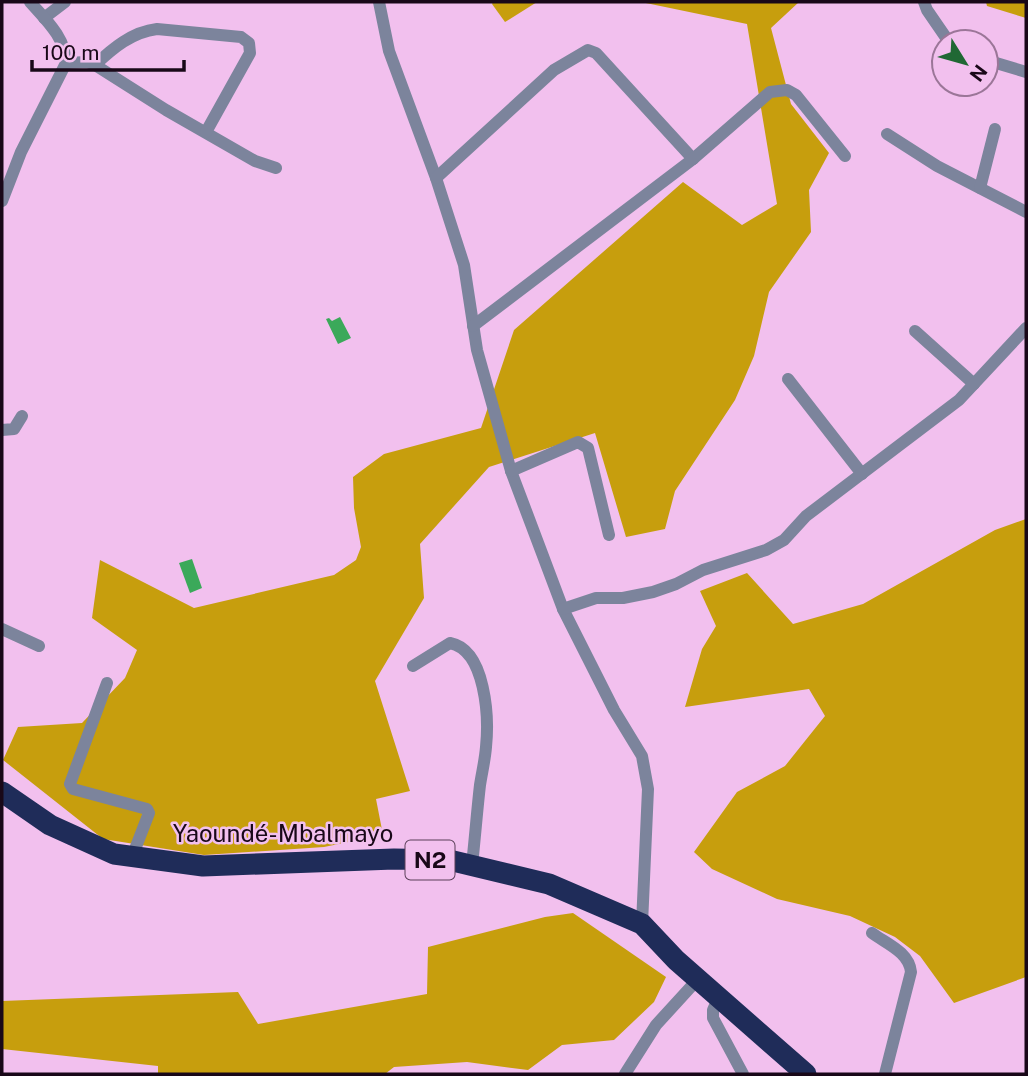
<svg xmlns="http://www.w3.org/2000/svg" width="1028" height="1076" font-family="'Public Sans',sans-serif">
  <rect width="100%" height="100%" fill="#f2c0ee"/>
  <g fill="#c79e0d">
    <polygon points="493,2 537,2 505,22 492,4"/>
    <polygon points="641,2 799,2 771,28 791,104 829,153 809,190 811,232 769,292 754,356 735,400 675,491 665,529 626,537 595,433 489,467 420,544 424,598 375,681 410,791 376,799 383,835 324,847 204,855 103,839 3,760 18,727 82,723 125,678 137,650 92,618 100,560 194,608 334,575 356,560 361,547 354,508 353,477 384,454 481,428 514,330 683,182 742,225 777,204 747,24"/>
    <polygon points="986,2 1026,2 1026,18 987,6"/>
    <polygon points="1026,519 1026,977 954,1003 920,956 895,937 850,916 777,899 712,869 694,852 737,792 785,766 825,716 809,689 685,707 702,649 716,626 700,591 747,573 793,624 863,604 995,530"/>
    <polygon points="573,913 666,977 654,1002 614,1040 562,1045 528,1070 467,1062 394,1067 385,1074 158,1074 158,1066 2,1049 2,1001 238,992 258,1024 427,994 428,947 545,917"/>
  </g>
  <g fill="#3ba95a">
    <polygon points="340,317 351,338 338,344 326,319 329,318 332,321"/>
    <polygon points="192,559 202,588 190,593 179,563"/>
  </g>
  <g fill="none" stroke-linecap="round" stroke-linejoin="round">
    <g stroke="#7c849c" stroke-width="12">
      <polyline points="379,2 389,51 436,178 464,265 477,350 511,471 563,609 614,710 642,756 648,789 642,924"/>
      <polyline points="924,2 927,10 949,42"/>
      <polyline points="44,18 65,2"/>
      <polyline points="986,60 1026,72"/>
      <polyline points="66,63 87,62 95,65 166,110 255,161 276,168"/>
      <path d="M95,65C113,48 132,32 157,29L241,37L249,43L250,53L206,132"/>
      <polyline points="887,134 937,166 1026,212"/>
      <polyline points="436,178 554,70 588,50 596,53 693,159"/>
      <polyline points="980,188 995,129"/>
      <path d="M2,201L21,152L66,63C66,38 46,20 30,2"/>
      <polyline points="473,326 693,159 770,92 787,90 796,95 845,156"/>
      <polyline points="915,331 974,384"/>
      <polyline points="788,379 862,474"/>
      <polyline points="2,430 14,429 22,416"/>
      <polyline points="511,471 578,442 588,448 609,535"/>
      <polyline points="563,609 596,598 623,598 653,592 676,584 703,570 766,550 784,540 806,516 959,400 1026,328"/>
      <polyline points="2,629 39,646"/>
      <path d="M413,666L450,643C486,650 489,718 486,747C485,760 482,772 480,785C477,811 475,838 472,865"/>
      <polyline points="107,683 70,784 73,789 147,809 149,813 132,857"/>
      <path d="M872,933C887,944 909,952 911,972L885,1074"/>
      <polyline points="719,996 713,1010 713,1018 743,1074"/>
      <polyline points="625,1074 656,1025 698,979"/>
    </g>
    <polyline stroke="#1f2c59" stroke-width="21" points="2,792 50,825 114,854 203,866 394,859 449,860 549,884 642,924 676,960 806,1074"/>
  </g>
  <g text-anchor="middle" stroke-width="5" stroke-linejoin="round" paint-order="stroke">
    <rect fill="#f2c0ee" stroke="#5a3f58" stroke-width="2" x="405.5" y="840.5" width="49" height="39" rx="5"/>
    <g font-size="23" font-weight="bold" fill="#190818">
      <text x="430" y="868">N2</text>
    </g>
    <g font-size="24" fill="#190818" stroke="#f2c0ee">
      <text x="283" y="842">Yaoundé-Mbalmayo</text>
    </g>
  </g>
  <rect width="1028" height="1076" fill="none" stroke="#190818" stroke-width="7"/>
  <g transform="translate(965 63) rotate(127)"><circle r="33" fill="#f2c0ee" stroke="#9b7698" stroke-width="2"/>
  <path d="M0-5L12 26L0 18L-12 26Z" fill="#206834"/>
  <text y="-10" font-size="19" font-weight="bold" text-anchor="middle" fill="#190818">N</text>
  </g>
  <path d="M32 60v10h152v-10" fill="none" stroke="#190818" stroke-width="3.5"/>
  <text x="42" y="60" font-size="21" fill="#190818" stroke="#f2c0ee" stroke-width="5" paint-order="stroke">100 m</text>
</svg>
